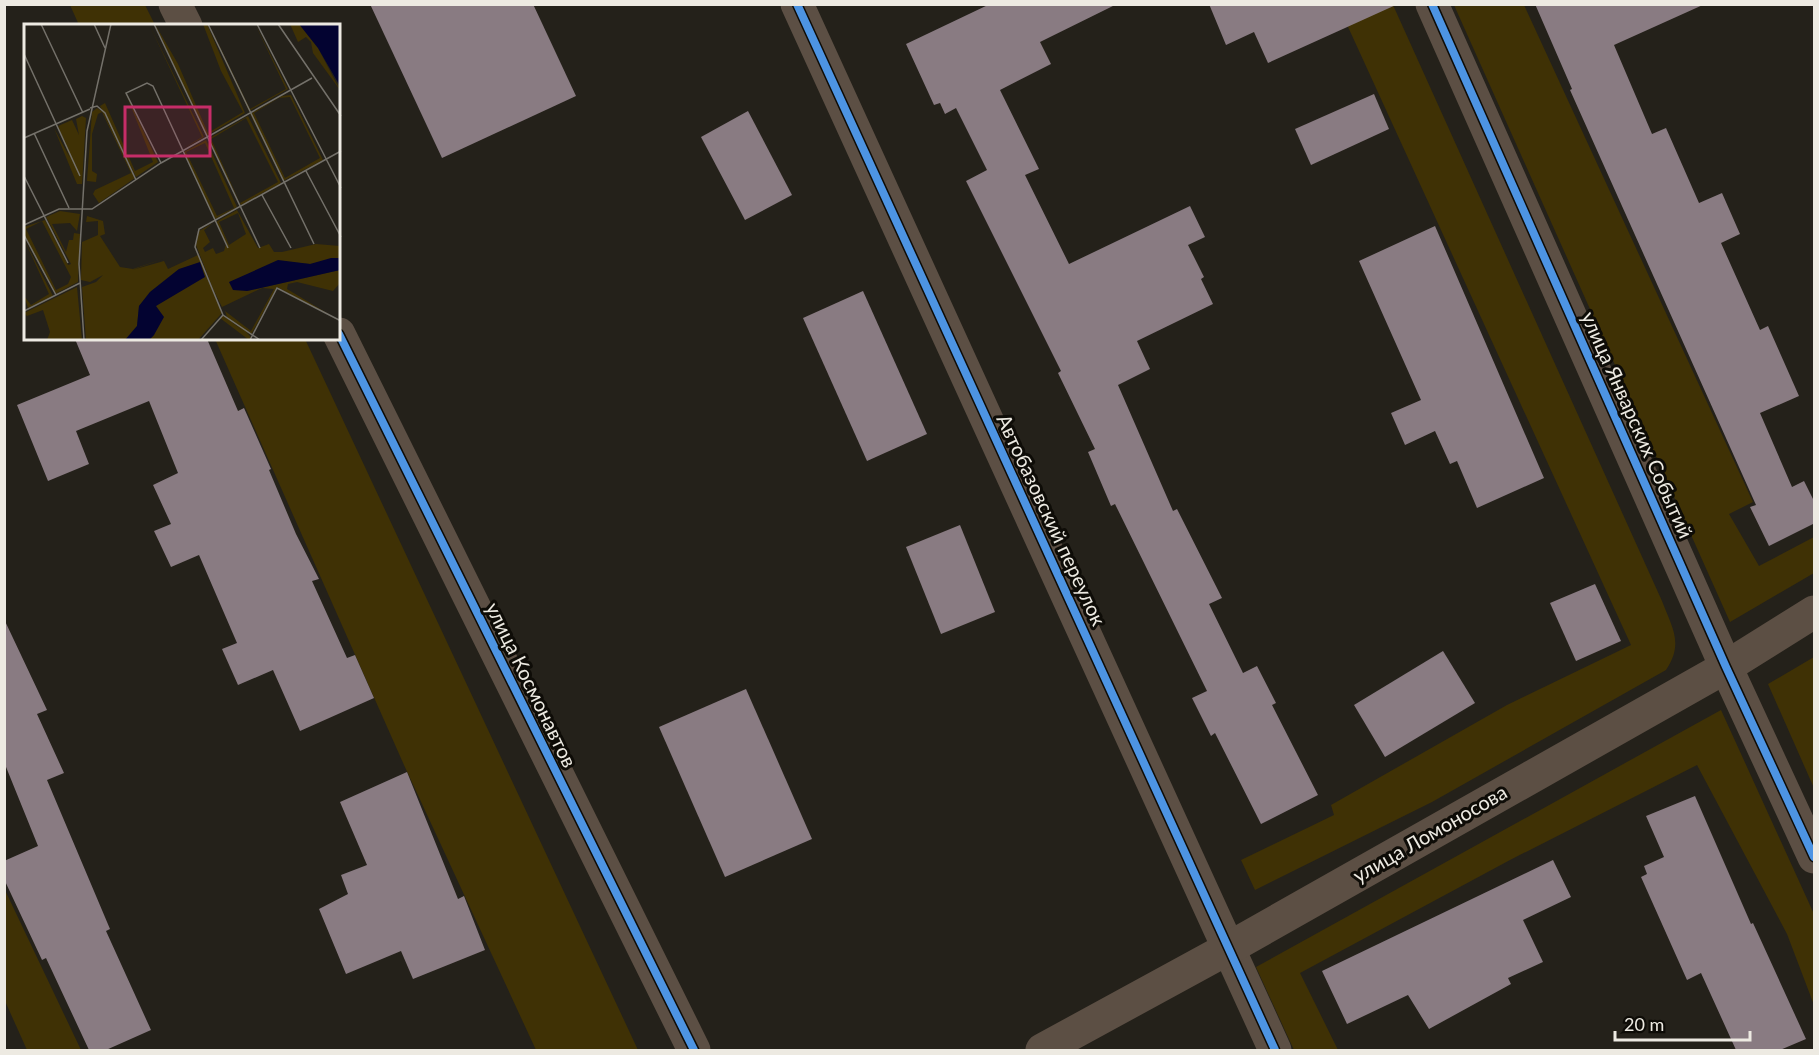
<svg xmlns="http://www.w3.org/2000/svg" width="1819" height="1055" font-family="Lato,sans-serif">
  <rect width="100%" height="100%" fill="#24211a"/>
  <g fill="#3f3105">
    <polygon points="70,5 145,5 155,25 79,25"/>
    <path d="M1338,5H1393L1662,601C1672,628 1684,643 1666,670L1432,802L1255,890L1241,860L1334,815L1331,805L1507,705L1631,645Z"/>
    <polygon points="1454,5 1524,5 1753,502 1729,514 1759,566 1814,537 1814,573 1730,622"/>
    <polygon points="215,339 305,339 638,1050 536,1050 404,765"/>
    <polygon points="1814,657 1814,788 1768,684"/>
    <polygon points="1721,710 1814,914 1814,1005 1787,934 1697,765 1510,860 1300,973 1338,1050 1294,1050 1256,967"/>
    <polygon points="4,888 81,1050 27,1050 5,1001"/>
  </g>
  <g fill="#897b82">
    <polygon points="370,4 533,4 576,96 442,158"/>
    <polygon points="990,4 1117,4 1040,42 1051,64 1000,90 1039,169 1025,175 1069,264 1190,206 1205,237 1188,245 1204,277 1201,279 1213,304 1137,341 1150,369 1118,385 1173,511 1177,509 1222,598 1209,604 1243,673 1257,666 1276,703 1272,705 1318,795 1261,824 1215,733 1211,736 1192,698 1207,691 1115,504 1111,506 1088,452 1095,449 1058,373 1061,371 966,181 987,170 956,108 945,114 940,103 934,105 906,44"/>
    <polygon points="1209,4 1398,4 1268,63 1254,32 1226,45"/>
    <polygon points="1535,4 1705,4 1614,45 1652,134 1666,128 1699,203 1722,193 1740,234 1721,243 1760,330 1768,326 1799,396 1760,413 1792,487 1804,481 1815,503 1815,523 1769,546 1750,507 1756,505 1570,90 1572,89"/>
    <polygon points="1374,94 1389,129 1311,165 1295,129"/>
    <polygon points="748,111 792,195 745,220 701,137"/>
    <polygon points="1435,226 1544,478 1477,508 1457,461 1450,464 1435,431 1405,445 1391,413 1421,400 1359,261"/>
    <polygon points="863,291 927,434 867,461 803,318"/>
    <polygon points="75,339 207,339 238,411 244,408 271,469 269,470 296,534 319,579 312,581 347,658 355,655 374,698 300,731 273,670 238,685 222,649 237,643 199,555 171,567 154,531 171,524 153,485 178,473 149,401 76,431 89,464 48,481 17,405 90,375"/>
    <polygon points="960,525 995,612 941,634 906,547"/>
    <polygon points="1595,584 1621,641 1576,661 1550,603"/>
    <polygon points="4,619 47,710 37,714 64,773 47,780 110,929 106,931 151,1030 106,1050 89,1050 46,958 42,960 4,879 4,861 38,846 4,762"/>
    <polygon points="1443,651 1475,703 1385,757 1354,705"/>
    <polygon points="746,689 812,839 725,877 659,727"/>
    <polygon points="407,772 458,899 464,896 485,950 413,979 401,951 346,974 319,909 348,894 341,875 367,865 340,802"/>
    <polygon points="1695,796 1751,924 1753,923 1806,1039 1780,1050 1736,1050 1701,973 1687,980 1641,877 1647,874 1644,866 1664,857 1646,816"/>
    <polygon points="1553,860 1571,897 1523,920 1543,962 1508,978 1511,984 1429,1029 1408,995 1347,1024 1322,971"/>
  </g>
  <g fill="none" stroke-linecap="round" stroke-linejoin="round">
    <g stroke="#5c4f44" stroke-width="33">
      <polyline points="175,4 186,26"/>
      <polyline points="797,4 1275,1050"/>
      <polyline points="1432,4 1726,667 1814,857"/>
      <polyline points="339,334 694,1050"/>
      <polyline points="1042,1050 1229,948 1726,667 1814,612"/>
    </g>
    <g stroke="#0e0c07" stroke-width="11">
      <g id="cycleway">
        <polyline points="797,4 1275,1050"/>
        <polyline points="1432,4 1726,667 1814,857"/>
        <polyline points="339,334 694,1050"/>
      </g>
    </g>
    <use href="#cycleway" stroke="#4d94e3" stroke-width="8"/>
  </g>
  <g text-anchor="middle" stroke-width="6" stroke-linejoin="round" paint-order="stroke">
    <g font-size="20" fill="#edeae2" stroke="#0e0c07">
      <text transform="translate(1637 425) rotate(66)" y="7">улица Январских Событий</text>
      <text transform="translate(1051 520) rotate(65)" y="7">Автобазовский переулок</text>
      <text transform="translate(531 685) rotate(64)" y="7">улица Космонавтов</text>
      <text transform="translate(1430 834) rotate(-30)" y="7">улица Ломоносова</text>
    </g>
  </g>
  <g transform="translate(24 24)">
    <rect width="316" height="316" fill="#24211a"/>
    <path d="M125,0L180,113L160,124L178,113ZM131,0L154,40L184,109L219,88L197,47L179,0H183L221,89L182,112ZM185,0L226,85L262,65L231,0L264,65L225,87ZM266,0H275L294,24L316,66L289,29L287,18L282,13L274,18ZM102,70L134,138L112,153L76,82L81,79L111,147L129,138ZM267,71L299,136L259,157L226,90L258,72ZM266,73L296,134L261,154L230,89L255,74ZM73,84L79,88L111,154L75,179L69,170L71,166L107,149L78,88L74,90L68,110V147L73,150L72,158L63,157L68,88ZM58,92L62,94L58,160H53L30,104L46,134L34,102L48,96L55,111L52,95ZM224,92L257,159L217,181L184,115ZM222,94L254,158L216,179L187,115ZM182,116L213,183L191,195L160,128ZM181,119L210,184L193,192L162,128ZM213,186L234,224L245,220L250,228H258L292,220L316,222V234L287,240L254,237L223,267L316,246V259L309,267L273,258L264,260L263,265L316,297L253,263L227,311L222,308L227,313L225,316L196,294L199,291L219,307L203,293L201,287L227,307L250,265L238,264L198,283L189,265L172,221L175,207L189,199L180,206L186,218L179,224L181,228L189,224L192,230L200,227L202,220L192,198ZM214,189L222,210L205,221L195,198ZM36,187L56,190L53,207L46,199L28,200L42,228L45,216H49L50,209L56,210L54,258L31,270L0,212V203L21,196L44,241L47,240L22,193ZM18,197L47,253L44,260L32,266L2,205ZM63,192L79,197L81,210L76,212L96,243L109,245L139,235L108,246L140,237L144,245L174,231L198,289L174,316H125L130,311L132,282L155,245L126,268L115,282L113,302L101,316H62L58,263L72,258L79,251L66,258L57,256L58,218L74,211V197L62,198ZM0,215L29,272L4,284L0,272L7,281L25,270ZM53,263L58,316H23L26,308L19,286L3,292L0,289Z" fill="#3f3105" fill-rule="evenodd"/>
    <path d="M275,0H316V62L294,24ZM307,234H316V246L223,267L209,266L205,258L254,236L286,240ZM176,238L181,253L132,282L140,293L130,311L125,316H101L113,302L115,282L126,268L155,245Z" fill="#030331"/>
    <path fill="none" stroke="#74716a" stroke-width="1.5" d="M17,0L59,89M70,0L81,24M130,0L236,224M184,0L290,220M233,0L317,164M254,0L317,92M0,30L56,152M66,84L73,82L81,89L112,156M10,109L45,184M0,114L66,85M137,139L102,69L123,59L129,62L204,224M282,147L317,213M0,152L44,239M238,171L267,224M0,201L35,185H68L137,139L288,54M0,211L32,271M0,287L56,259M60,316L55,240L63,107L87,0M177,316L199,291M226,316L253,264L317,297M236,316L199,291L171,223L175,205L317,127"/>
    <path fill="#c62d68" fill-opacity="0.15" stroke="#c62d68" stroke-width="3" d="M101,83H186V132H101Z"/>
    <rect width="316" height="316" fill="none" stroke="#edeae2" stroke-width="3"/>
  </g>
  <rect width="1819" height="1055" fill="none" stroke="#edeae2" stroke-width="12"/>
  <path d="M1615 1031v9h135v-9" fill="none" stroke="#edeae2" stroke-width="3"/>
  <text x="1624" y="1031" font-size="18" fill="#edeae2" stroke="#0e0c07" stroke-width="4.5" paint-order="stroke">20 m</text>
</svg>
